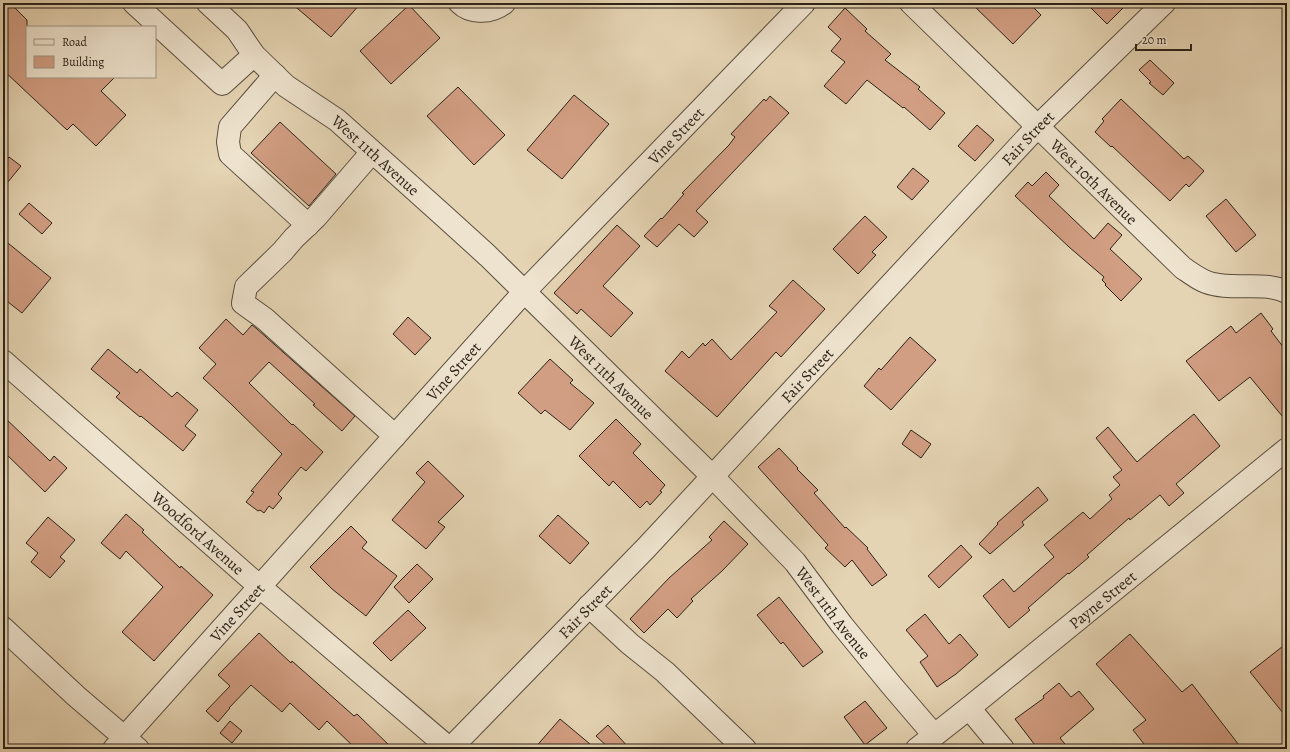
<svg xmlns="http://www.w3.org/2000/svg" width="1290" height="752" font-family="Alegreya,serif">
  <rect width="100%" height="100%" fill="#e5d4b3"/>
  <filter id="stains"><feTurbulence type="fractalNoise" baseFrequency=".005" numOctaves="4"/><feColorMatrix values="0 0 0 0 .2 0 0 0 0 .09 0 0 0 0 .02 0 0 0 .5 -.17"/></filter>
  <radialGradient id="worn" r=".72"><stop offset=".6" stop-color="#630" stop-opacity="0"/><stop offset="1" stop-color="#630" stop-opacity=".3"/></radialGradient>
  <g fill="#d29e83" stroke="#2c2319">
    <polygon points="3,3 10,3 27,20 27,77 115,77 101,91 126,115 96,146 73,124 67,130 3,70"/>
    <polygon points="291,3 361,3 331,37"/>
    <polygon points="971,3 1029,3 1041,15 1013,44"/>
    <polygon points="1086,3 1128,3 1107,24"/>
    <polygon points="409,5 440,38 391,84 360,51"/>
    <polygon points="845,8 867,29 865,31 891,54 885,60 920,87 918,89 945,113 930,130 904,107 903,108 867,80 846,104 824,86 845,62 831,51 841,39 828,27"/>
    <polygon points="1150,60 1174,83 1163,95 1149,83 1151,82 1139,70"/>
    <polygon points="458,87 505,135 474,165 427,116"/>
    <polygon points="574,95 609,124 562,179 527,150"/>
    <polygon points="770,96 789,113 696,211 708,222 694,237 679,224 657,247 644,236 661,218 662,219 684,194 682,193 729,145 735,137 731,134 764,99 766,101"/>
    <polygon points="1121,99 1184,159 1188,156 1204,171 1189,187 1186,184 1170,201 1112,146 1111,147 1095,132 1104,121 1102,119"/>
    <polygon points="280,122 336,174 309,206 251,153"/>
    <polygon points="977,125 994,140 975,161 958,146"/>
    <polygon points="9,157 21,166 3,188 3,165"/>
    <polygon points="913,168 929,181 912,200 897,187"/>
    <polygon points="1046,172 1059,185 1049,196 1094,239 1108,223 1122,235 1110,249 1142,279 1121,301 1105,285 1106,284 1102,280 1104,277 1069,247 1015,196 1028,182 1032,186"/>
    <polygon points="1226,199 1256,235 1236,252 1206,216"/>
    <polygon points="29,203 52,223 42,234 19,214"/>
    <polygon points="865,216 887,237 872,252 876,255 858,274 833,249"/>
    <polygon points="617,225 640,246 603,286 633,313 611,337 581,309 577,314 554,293"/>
    <polygon points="3,239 51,278 22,313 3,298"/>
    <polygon points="793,280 825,309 781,357 776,352 717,417 665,371 682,351 689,358 703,343 705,346 712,339 731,360 777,312 769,306"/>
    <polygon points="1261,313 1273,329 1271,331 1287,352 1287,422 1250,377 1219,401 1186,361 1231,326 1236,333"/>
    <polygon points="408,317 431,338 415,355 393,334"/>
    <polygon points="226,319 243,335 252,325 257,329 355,416 342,431 313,405 315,404 269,362 249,383 292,425 293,424 323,452 306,471 301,467 278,494 282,498 273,509 269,506 264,513 260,510 258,511 246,502 254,492 251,491 282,454 230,403 203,378 216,364 199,348"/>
    <polygon points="910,337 936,360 891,410 864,386 879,368 881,370"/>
    <polygon points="108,349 137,373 140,369 172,397 177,392 198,410 185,426 196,435 183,451 141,416 140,417 116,397 120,393 91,369"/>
    <polygon points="550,359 573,380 570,383 594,403 570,430 545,410 541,414 518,393"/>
    <polygon points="1194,414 1220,446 1176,484 1184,493 1169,506 1160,495 1130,520 1129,518 1087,555 1089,557 1069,574 1068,573 1028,608 1030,610 1009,628 983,596 1003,579 1014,592 1054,557 1044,545 1083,512 1090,519 1112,499 1109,495 1120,485 1113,477 1122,470 1096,438 1108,427 1137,462 1167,436"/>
    <polygon points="3,416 50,461 54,456 67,468 45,492 3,451"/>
    <polygon points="616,419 641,444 633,453 665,485 660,491 662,492 650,505 647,501 640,508 613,481 609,486 579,456"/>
    <polygon points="911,430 931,444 921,458 902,444"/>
    <polygon points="779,448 798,468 797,469 818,490 814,493 845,528 846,527 868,548 867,549 887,575 872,586 852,560 845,567 825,548 828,545 758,467"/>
    <polygon points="428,461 464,496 438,522 445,527 426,549 392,520 425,482 416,473"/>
    <polygon points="1038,487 1048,500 1022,522 1024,525 990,554 979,544 998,524 997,523"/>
    <polygon points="126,514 144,530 142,532 180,568 181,566 213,595 154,661 122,632 163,587 126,551 120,559 101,543"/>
    <polygon points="558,515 589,543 570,564 539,536"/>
    <polygon points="48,517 75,540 60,557 65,561 50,578 31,562 38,553 26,543"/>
    <polygon points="724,521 748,544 722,571 691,599 693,601 677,618 668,609 644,633 630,619 669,578 712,540 709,537"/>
    <polygon points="351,526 367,542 362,548 397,576 366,616 332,589 310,567"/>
    <polygon points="961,545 972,557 939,588 928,576"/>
    <polygon points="417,564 433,579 409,603 394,587"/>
    <polygon points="779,597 823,652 803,667 783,642 781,644 757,615"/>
    <polygon points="408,610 426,628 391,661 373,643"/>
    <polygon points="925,614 949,644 960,634 978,655 956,674 937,687 920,662 928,656 906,630"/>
    <polygon points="259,633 291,663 292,661 354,716 357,714 393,749 356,749 327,721 319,730 290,703 282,712 251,685 229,708 230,708 218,722 206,711 230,686 218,675"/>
    <polygon points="1130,634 1182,692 1192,684 1242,749 1148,749 1133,730 1146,720 1096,664"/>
    <polygon points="1287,643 1287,718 1250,672"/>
    <polygon points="1059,683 1071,697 1079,691 1094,709 1060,738 1069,749 1038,749 1015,719 1044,698 1043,696"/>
    <polygon points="865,701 887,728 865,745 844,717"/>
    <polygon points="560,719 596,749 534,749"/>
    <polygon points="230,721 242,731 232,743 220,733"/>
    <polygon points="608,725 630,749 610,749 596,736"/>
  </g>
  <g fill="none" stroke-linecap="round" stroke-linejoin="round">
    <g stroke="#5a4f40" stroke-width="24">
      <g id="minor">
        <polyline points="134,3 222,84 254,55"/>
        <path id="s1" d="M208,3L237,30L254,55L286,86L337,120L444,216L488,256L713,477L795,562L842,625L892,686L934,735"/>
        <path d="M460,3C471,14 492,13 504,3"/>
        <path id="s2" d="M911,3L1183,268C1192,274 1202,282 1213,284C1238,290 1262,281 1287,292"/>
        <polyline points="275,75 230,127 228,142 230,154 308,225"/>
        <polyline points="372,152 316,217 294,238 282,252 246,287 243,303 265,319 395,436"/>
        <path id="s3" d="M3,361L259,586L450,749"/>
        <polyline points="589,606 630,644 665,672 745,749"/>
        <polyline points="3,628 76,696 138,749"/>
        <polyline points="969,708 1003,749"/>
        <path id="s4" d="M114,749L524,292L804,3"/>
        <path id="s5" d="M450,749L646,548L1038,126L1164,3"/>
        <path id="s6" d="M917,749L969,708L1287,449"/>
      </g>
    </g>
    <use href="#minor" stroke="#eee3ce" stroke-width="22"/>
  </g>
  <g text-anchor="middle" stroke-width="4" stroke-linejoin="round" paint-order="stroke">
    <g font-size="16" fill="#2c2319" stroke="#eee3ce">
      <text dy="6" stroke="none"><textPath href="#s4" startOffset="832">Vine Street</textPath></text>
      <text dy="6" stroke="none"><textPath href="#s5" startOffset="841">Fair Street</textPath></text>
      <text dy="6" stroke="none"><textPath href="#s1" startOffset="228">West 11th Avenue</textPath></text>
      <text dy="6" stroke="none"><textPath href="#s2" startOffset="256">West 10th Avenue</textPath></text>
      <text dy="6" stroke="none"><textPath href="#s4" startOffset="508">Vine Street</textPath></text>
      <text dy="6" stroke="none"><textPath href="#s5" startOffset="517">Fair Street</textPath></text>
      <text dy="6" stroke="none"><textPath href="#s1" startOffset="552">West 11th Avenue</textPath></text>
      <text dy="6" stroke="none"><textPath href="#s3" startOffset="260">Woodford Avenue</textPath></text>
      <text dy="6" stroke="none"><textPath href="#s6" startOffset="238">Payne Street</textPath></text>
      <text dy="6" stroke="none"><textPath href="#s4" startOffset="184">Vine Street</textPath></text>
      <text dy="6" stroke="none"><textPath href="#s5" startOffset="193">Fair Street</textPath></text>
      <text dy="6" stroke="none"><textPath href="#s1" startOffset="876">West 11th Avenue</textPath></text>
    </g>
  </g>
  <rect width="1290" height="752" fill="none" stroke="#e5d4b3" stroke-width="16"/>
  <rect x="4" y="4" width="1282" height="744" fill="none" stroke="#2c2319" stroke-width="2"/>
  <rect x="8" y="8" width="1274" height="736" fill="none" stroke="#2c2319"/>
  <rect x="26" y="26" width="130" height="52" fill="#eee3ce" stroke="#a09686"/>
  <rect x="34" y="39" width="20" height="6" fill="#eee3ce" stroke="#a09686"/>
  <text x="62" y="46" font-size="12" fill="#2c2319">Road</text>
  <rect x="34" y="56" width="20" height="12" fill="#d29e83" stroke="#a09686"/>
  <text x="62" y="66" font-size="12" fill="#2c2319">Building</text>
  <path d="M1136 44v6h55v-6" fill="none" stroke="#2c2319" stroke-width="2"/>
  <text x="1142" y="44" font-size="12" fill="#2c2319" stroke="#eee3ce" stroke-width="3" paint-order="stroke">20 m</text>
  <rect width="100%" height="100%" filter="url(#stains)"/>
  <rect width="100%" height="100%" fill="url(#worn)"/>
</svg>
